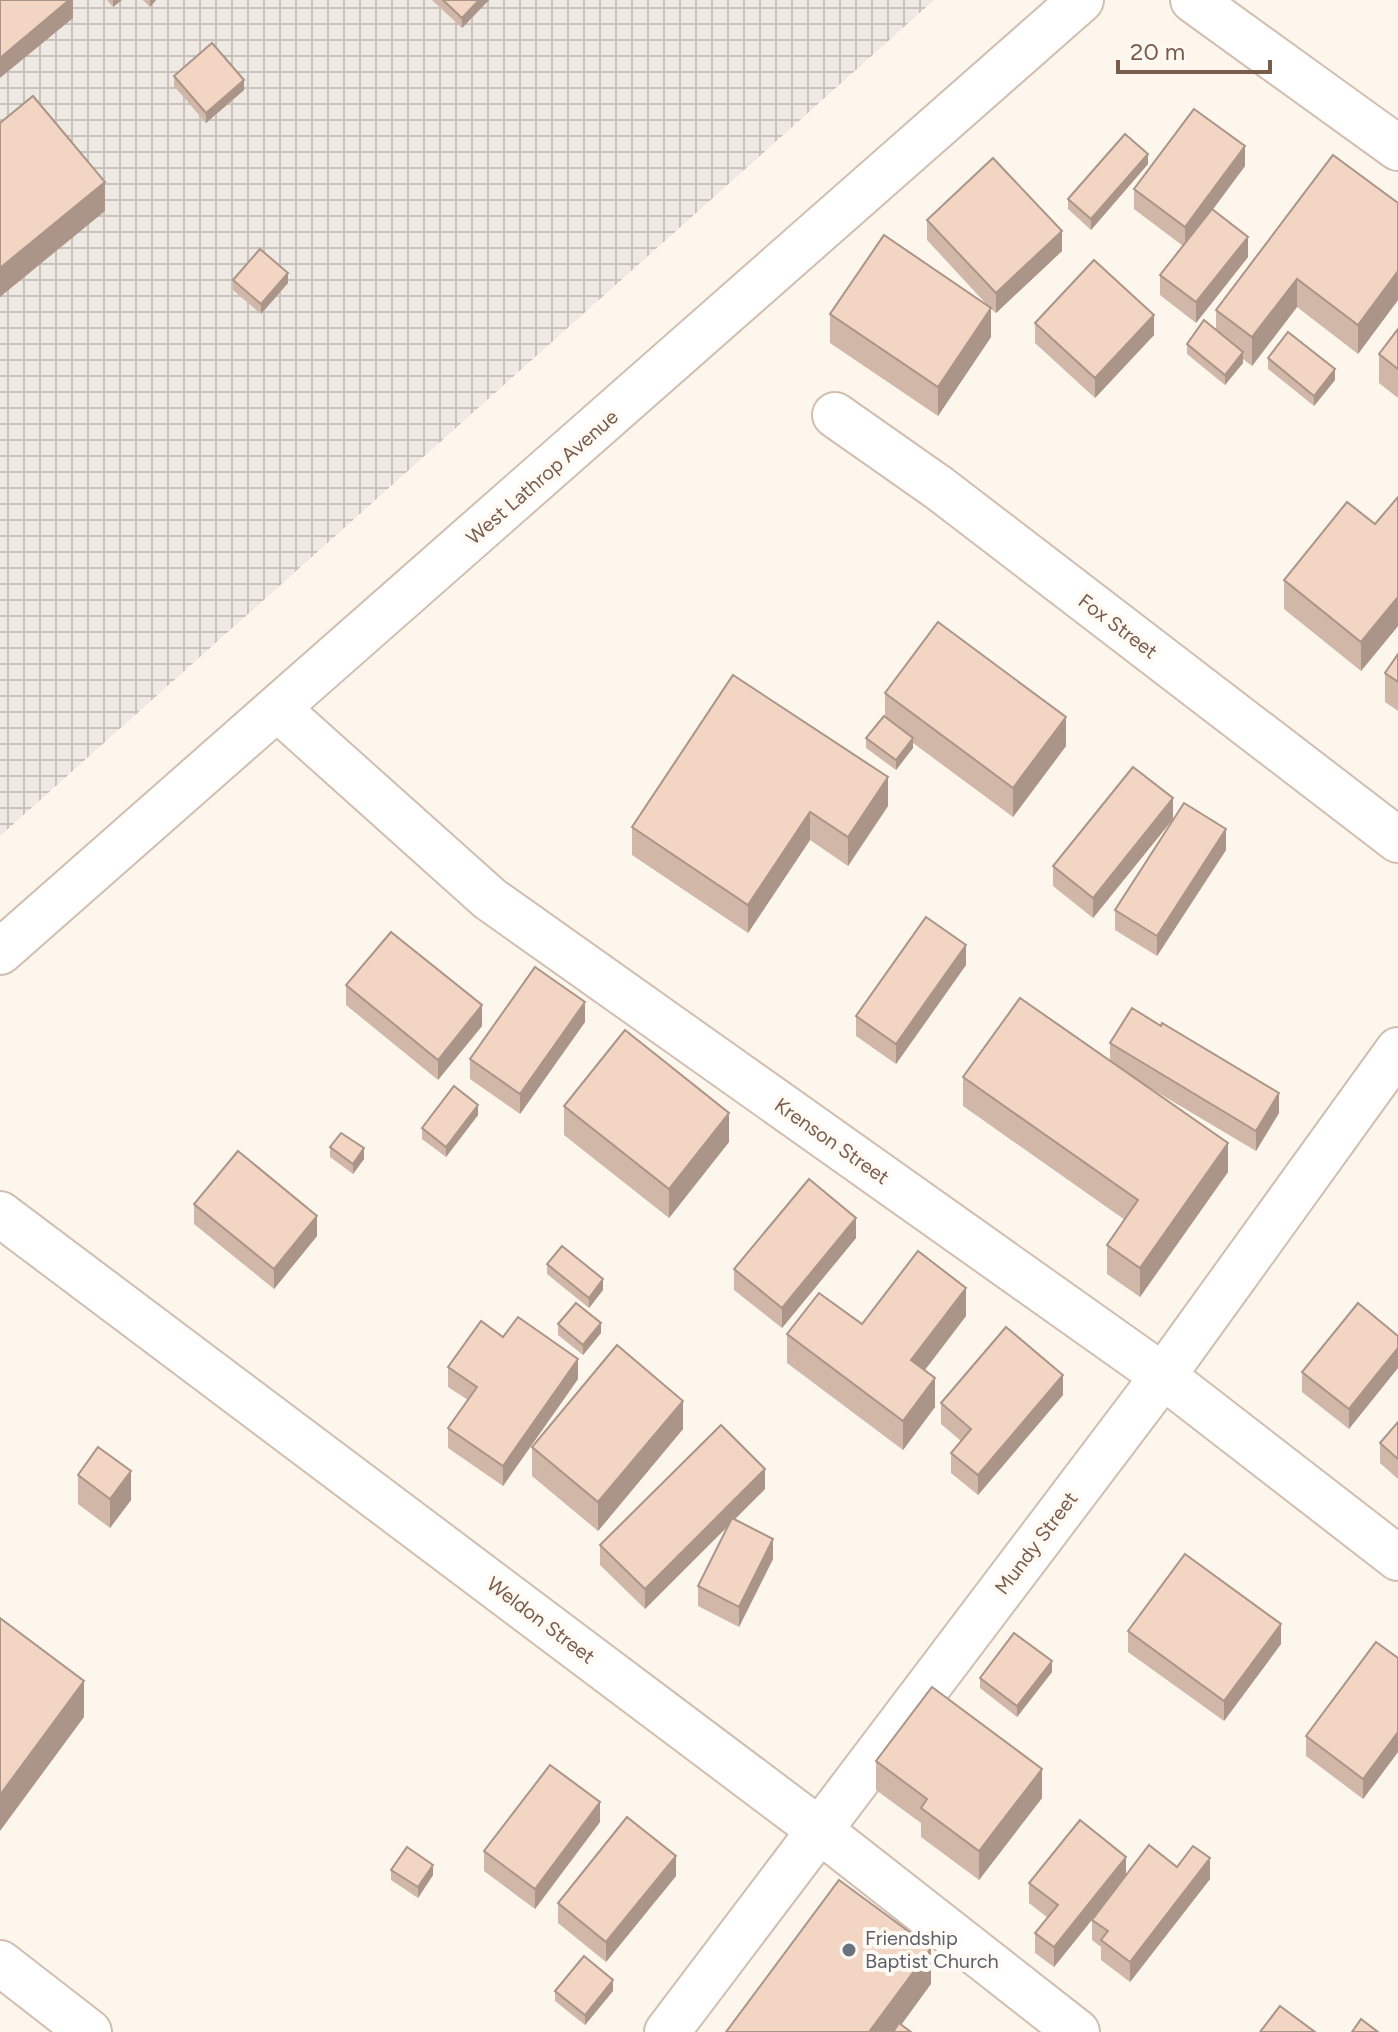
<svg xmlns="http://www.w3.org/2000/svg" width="1398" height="2032" font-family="Figtree,sans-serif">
  <defs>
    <pattern id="industrial-grid" width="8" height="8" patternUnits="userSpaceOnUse" patternTransform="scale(2)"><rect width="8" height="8" fill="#efe9e4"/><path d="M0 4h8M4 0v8" fill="none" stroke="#c7c0bb"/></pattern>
  </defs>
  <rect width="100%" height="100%" fill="#fdf6ec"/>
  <polygon fill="url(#industrial-grid)" points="0,0 934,0 0,836"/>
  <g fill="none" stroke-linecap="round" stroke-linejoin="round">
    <g stroke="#d1beb0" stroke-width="48">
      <g id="minor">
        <polyline points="1193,0 1398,148"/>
        <polyline points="835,415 939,488 1398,840"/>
        <polyline points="279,710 490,899 1163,1376 1398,1558"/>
        <polyline points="0,952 1081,0"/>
        <polyline points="0,1214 818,1829 1077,2032"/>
        <polyline points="0,1963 89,2032"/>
        <polyline points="667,2032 1163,1376 1398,1050"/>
      </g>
    </g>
    <use href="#minor" stroke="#fff" stroke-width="44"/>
  </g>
  <g fill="#d1b7a8">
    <polygon points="107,0 122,0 113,7"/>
    <polygon points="143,0 156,0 150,7"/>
    <polygon points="432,0 489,0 462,28"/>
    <polygon points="174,76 244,90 206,123 174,86"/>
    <polygon points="1148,164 1091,230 1068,209 1068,199"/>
    <polygon points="1245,166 1213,209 1248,257 1196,323 1160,295 1160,275 1183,246 1134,209 1134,189"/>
    <polygon points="1398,203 1398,300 1358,354 1297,307 1252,366 1243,359 1243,363 1225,385 1187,354 1187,344 1216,330 1216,310"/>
    <polygon points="927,220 1062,251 996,313 991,309 991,337 938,416 830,343 830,314 989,307 927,240"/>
    <polygon points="233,280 288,283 261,314 233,290"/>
    <polygon points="1035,323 1154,335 1095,398 1035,343"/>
    <polygon points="1398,329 1398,398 1379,383 1379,354"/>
    <polygon points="1268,358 1335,380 1314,406 1268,369"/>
    <polygon points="1398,496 1398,626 1361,671 1284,609 1284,580 1375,524"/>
    <polygon points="1398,654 1398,711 1385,702 1385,673"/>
    <polygon points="885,693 1066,746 1013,817 913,743 913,748 896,770 866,748 866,738 885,717"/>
    <polygon points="888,806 848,866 810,840 748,933 632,855 632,827"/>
    <polygon points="1173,819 1093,918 1053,886 1053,866"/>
    <polygon points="1226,850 1157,956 1115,930 1115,910"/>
    <polygon points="966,965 896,1064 856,1036 856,1016"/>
    <polygon points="346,985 482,1026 438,1080 346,1005"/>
    <polygon points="585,1022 520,1114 470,1079 470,1059"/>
    <polygon points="1110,1043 1279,1113 1256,1151 1140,1082 1228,1172 1140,1297 1107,1274 1107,1245 1125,1220 963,1106 963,1077 1110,1060"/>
    <polygon points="564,1106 729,1142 669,1218 564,1135"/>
    <polygon points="478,1115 446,1157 422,1139 422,1128"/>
    <polygon points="330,1147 364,1159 353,1174 330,1157"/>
    <polygon points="194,1204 317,1236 274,1289 194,1224"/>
    <polygon points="856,1238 782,1328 734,1290 734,1269"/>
    <polygon points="547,1264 603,1290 589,1308 547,1274"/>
    <polygon points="966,1316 925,1370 935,1407 903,1450 787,1363 787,1334 862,1324"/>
    <polygon points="558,1324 601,1333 583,1355 558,1335"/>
    <polygon points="1398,1336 1349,1429 1302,1392 1302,1372"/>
    <polygon points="503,1337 578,1379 503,1486 448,1448 448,1428 468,1400 448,1387 448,1367"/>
    <polygon points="1063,1395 978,1495 951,1473 951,1453 961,1441 941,1424 941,1403"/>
    <polygon points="1398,1422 1398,1479 1380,1463 1380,1443"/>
    <polygon points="683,1429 598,1531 532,1476 532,1447"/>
    <polygon points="78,1475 131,1500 110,1528 78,1504"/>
    <polygon points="765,1489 734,1520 773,1559 739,1627 698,1606 698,1586 728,1526 645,1609 600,1565 600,1545"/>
    <polygon points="1128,1631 1281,1644 1224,1721 1128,1652"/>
    <polygon points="1398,1658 1398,1752 1363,1799 1306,1756 1306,1736"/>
    <polygon points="1052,1672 1017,1717 980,1688 980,1678"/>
    <polygon points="876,1761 1042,1798 979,1880 921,1837 921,1823 876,1790"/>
    <polygon points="600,1822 535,1909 484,1871 484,1851"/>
    <polygon points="1177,1867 1210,1879 1130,1982 1101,1960 1101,1947 1092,1940 1092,1920 1054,1967 1035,1953 1035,1933 1048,1918 1029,1903 1029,1883 1126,1875"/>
    <polygon points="391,1870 433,1875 418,1898 391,1880"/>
    <polygon points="676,1876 606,1962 558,1923 558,1903"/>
    <polygon points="555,1991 613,1991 585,2025 555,2001"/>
  </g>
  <g fill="#aa9588">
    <polygon points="69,0 73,0 73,18 0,78 0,58"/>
    <polygon points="113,0 122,0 113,7"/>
    <polygon points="150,0 156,0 150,7"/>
    <polygon points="479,0 489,0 462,28 462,18"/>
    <polygon points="244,80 244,90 206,123 206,113"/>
    <polygon points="1245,146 1245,166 1185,247 1185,227"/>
    <polygon points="1148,154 1148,164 1091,230 1091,219"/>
    <polygon points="105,182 105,211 0,297 0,268"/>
    <polygon points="1062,231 1062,251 996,313 996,293"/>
    <polygon points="1248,237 1248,257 1196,323 1196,302"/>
    <polygon points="1398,271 1398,300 1358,354 1358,325"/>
    <polygon points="288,273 288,283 261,314 261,304"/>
    <polygon points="1297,279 1297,307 1252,366 1252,337"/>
    <polygon points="991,308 991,337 938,416 938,387"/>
    <polygon points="1154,315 1154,335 1095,398 1095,378"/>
    <polygon points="1243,352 1243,363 1225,385 1225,375"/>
    <polygon points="1335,369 1335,380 1314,406 1314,396"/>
    <polygon points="1398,597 1398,626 1361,671 1361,642"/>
    <polygon points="1066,717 1066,746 1013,817 1013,788"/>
    <polygon points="913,738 913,748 896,770 896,760"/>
    <polygon points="888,777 888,806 848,866 848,837"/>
    <polygon points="1173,798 1173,819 1093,918 1093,898"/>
    <polygon points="810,812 810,840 748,933 748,905"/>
    <polygon points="1226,829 1226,850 1157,956 1157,936"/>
    <polygon points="966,945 966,965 896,1064 896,1044"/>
    <polygon points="585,1002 585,1022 520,1114 520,1094"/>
    <polygon points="482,1005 482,1026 438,1080 438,1060"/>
    <polygon points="1279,1093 1279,1113 1256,1151 1256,1131"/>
    <polygon points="478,1105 478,1115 446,1157 446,1147"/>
    <polygon points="729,1113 729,1142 669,1218 669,1189"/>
    <polygon points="1228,1143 1228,1172 1140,1297 1140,1268"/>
    <polygon points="364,1148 364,1159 353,1174 353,1164"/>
    <polygon points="317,1216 317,1236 274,1289 274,1269"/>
    <polygon points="856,1218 856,1238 782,1328 782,1308"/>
    <polygon points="603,1279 603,1290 589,1308 589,1298"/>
    <polygon points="966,1288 966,1316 911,1388 911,1360"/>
    <polygon points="601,1323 601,1333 583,1355 583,1345"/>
    <polygon points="1398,1348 1398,1368 1349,1429 1349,1409"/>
    <polygon points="578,1359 578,1379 503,1486 503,1466"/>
    <polygon points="1063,1375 1063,1395 978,1495 978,1475"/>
    <polygon points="935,1378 935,1407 903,1450 903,1421"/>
    <polygon points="683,1401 683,1429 598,1531 598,1502"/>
    <polygon points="765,1469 765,1489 645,1609 645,1589"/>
    <polygon points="131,1471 131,1500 110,1528 110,1499"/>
    <polygon points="773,1539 773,1559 739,1627 739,1607"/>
    <polygon points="1281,1624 1281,1644 1224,1721 1224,1701"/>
    <polygon points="1052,1661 1052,1672 1017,1717 1017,1706"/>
    <polygon points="84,1681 84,1717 0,1831 0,1795"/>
    <polygon points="1398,1732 1398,1752 1363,1799 1363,1779"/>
    <polygon points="1042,1769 1042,1798 979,1880 979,1851"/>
    <polygon points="600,1802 600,1822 535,1909 535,1889"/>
    <polygon points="676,1856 676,1876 606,1962 606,1942"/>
    <polygon points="1126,1857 1126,1877 1054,1967 1054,1947"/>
    <polygon points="1210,1858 1210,1879 1130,1982 1130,1962"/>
    <polygon points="433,1865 433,1875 418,1898 418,1887"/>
    <polygon points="931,1948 931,1984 896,2032 869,2032"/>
    <polygon points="613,1980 613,1991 585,2025 585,2015"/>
  </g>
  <g fill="#f3d5c3" stroke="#aa9588" stroke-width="2">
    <polygon points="0,0 69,0 0,58"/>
    <polygon points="443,0 479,0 462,18"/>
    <polygon points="212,43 244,80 206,113 174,76"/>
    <polygon points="33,96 105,182 0,268 0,123"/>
    <polygon points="1194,109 1245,146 1185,227 1134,189"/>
    <polygon points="1125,134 1148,154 1091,219 1068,199"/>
    <polygon points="1333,155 1398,203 1398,271 1358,325 1297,279 1252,337 1216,310"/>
    <polygon points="993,158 1062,231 996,293 927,220"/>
    <polygon points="1212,209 1248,237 1196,302 1160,275"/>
    <polygon points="884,235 991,308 938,387 830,314"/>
    <polygon points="260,249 288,273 261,304 233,280"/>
    <polygon points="1094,260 1154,315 1095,378 1035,323"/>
    <polygon points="1204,320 1243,352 1225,375 1187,344"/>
    <polygon points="1398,329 1398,369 1379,354"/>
    <polygon points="1288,332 1335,369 1314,396 1268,358"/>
    <polygon points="1398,497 1398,597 1361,642 1284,580 1347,502 1375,524"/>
    <polygon points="938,622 1066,717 1013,788 885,693"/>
    <polygon points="1398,654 1398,682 1385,673"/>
    <polygon points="733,675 888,777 848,837 810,812 748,905 632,827"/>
    <polygon points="884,716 913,738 896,760 866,738"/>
    <polygon points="1133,767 1173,798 1093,898 1053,866"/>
    <polygon points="1184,803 1226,829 1157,936 1115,910"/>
    <polygon points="926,917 966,945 896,1044 856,1016"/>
    <polygon points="391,932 482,1005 438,1060 346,985"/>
    <polygon points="535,967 585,1002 520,1094 470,1059"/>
    <polygon points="1020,998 1228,1143 1140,1268 1107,1245 1138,1200 963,1077"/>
    <polygon points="1132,1008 1161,1026 1162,1023 1279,1093 1256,1131 1110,1043"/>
    <polygon points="625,1030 729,1113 669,1189 564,1106"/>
    <polygon points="454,1086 478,1105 446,1147 422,1128"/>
    <polygon points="341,1133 364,1148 353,1164 330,1147"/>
    <polygon points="238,1151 317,1216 274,1269 194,1204"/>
    <polygon points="809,1179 856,1218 782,1308 734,1269"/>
    <polygon points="562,1246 603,1279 589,1298 547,1264"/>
    <polygon points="918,1251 966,1288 911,1360 935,1378 903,1421 787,1334 819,1293 862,1324"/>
    <polygon points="576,1303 601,1323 583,1345 558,1324"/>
    <polygon points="1358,1303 1398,1336 1398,1348 1349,1409 1302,1372"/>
    <polygon points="518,1317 578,1359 503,1466 448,1428 477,1387 448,1367 481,1321 503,1337"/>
    <polygon points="1006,1327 1063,1375 978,1475 951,1453 971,1429 941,1403"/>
    <polygon points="617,1345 683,1401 598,1502 532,1447"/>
    <polygon points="1398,1422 1398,1459 1380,1443"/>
    <polygon points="721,1425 765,1469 645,1589 600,1545"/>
    <polygon points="98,1447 131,1471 110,1499 78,1475"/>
    <polygon points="732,1518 773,1539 739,1607 698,1586"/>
    <polygon points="1185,1554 1281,1624 1224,1701 1128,1631"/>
    <polygon points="0,1618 84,1681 0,1795"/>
    <polygon points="1014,1633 1052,1661 1017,1706 980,1678"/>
    <polygon points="1376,1642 1398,1658 1398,1732 1363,1779 1306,1736"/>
    <polygon points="932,1687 1042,1769 979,1851 921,1808 927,1799 876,1761"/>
    <polygon points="550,1765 600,1802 535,1889 484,1851"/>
    <polygon points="627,1817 676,1856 606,1942 558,1903"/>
    <polygon points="1080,1820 1126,1857 1054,1947 1035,1933 1058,1905 1029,1883"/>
    <polygon points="1149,1845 1177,1867 1193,1846 1210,1858 1130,1962 1101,1940 1108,1931 1092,1920"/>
    <polygon points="407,1847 433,1865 418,1887 391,1870"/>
    <polygon points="839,1880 931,1948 869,2032 726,2032"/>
    <polygon points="584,1956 613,1980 585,2015 555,1991"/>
    <polygon points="1280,2006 1315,2032 1260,2032"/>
    <polygon points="1361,2019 1378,2032 1352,2032"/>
    <polygon points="899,2023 911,2032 893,2032"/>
  </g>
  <circle fill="#6b7280" stroke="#fffaf3" stroke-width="3" cx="849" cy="1950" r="8"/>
  <g text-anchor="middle" stroke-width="8" stroke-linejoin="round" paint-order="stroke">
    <g font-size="20" fill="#7a5c4d" stroke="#fffaf3">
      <text transform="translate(542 477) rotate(-41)" y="7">West Lathrop Avenue</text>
      <text transform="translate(1118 626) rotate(37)" y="7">Fox Street</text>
      <text transform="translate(832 1141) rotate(35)" y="7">Krenson Street</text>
      <text transform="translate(1036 1543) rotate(-53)" y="7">Mundy Street</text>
      <text transform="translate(541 1620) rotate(37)" y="7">Weldon Street</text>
    </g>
    <g font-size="20" fill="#5b616d" stroke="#fffaf3" text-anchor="start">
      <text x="865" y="1945">Friendship<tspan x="865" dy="23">Baptist Church</tspan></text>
    </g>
  </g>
  <path d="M1118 60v12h152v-12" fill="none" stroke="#7a5c4d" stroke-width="4"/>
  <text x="1130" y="60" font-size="24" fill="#7a5c4d" stroke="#fffaf3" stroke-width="6" paint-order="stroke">20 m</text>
</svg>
